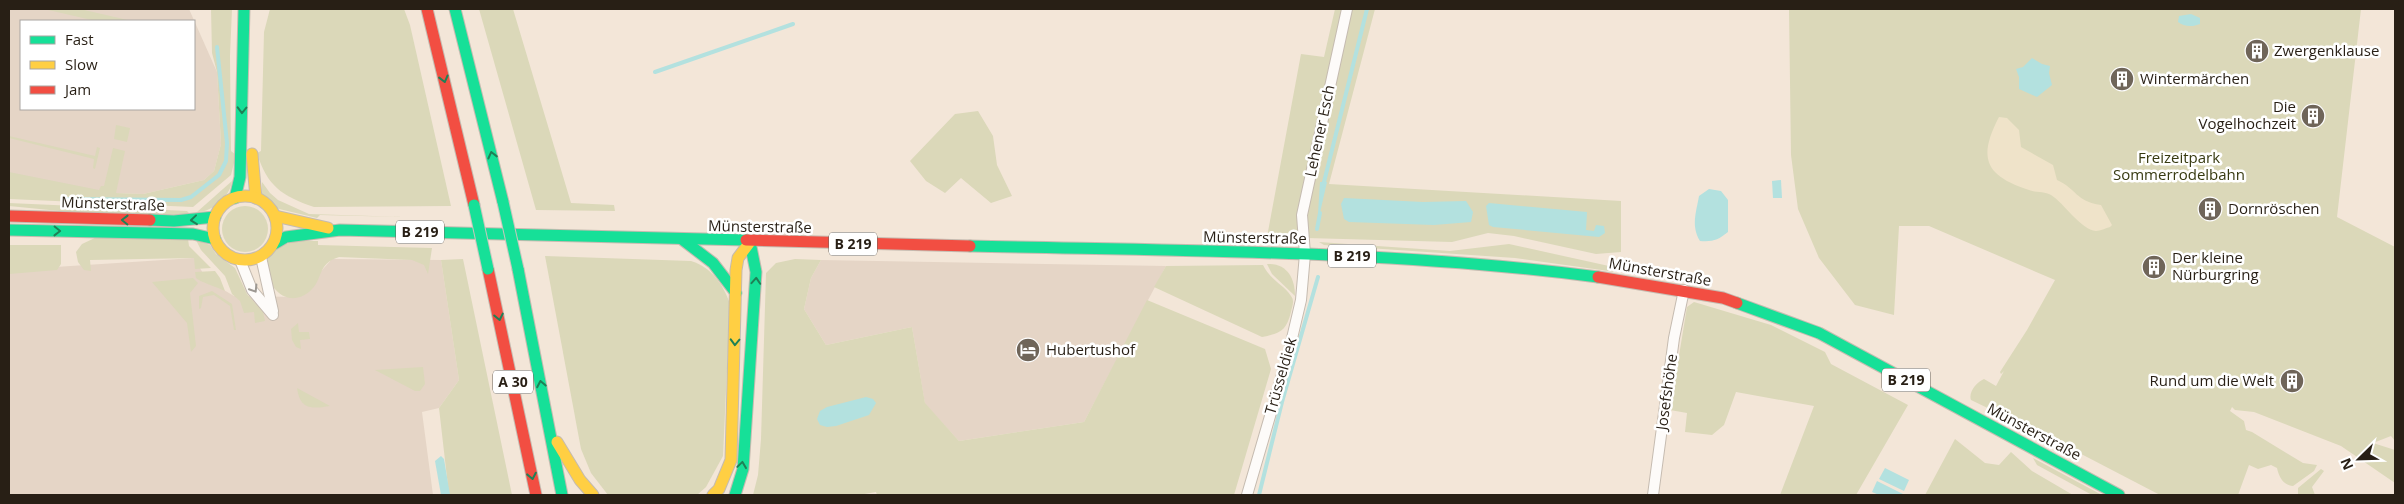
<svg xmlns="http://www.w3.org/2000/svg" width="2404" height="504" font-family="'Open Sans',sans-serif">
  <rect width="100%" height="100%" fill="#f3e6d8"/>
  <g fill="#e5d5c6" fill-rule="evenodd">
    <path d="M9,9H189L217,72L221,144L214,171L204,180L143,194L84,192L9,177ZM21,21H194V109H21Z"/>
    <polygon points="194,258 207,280 234,296 298,297 332,259 441,260 459,380 439,408 422,412 433,495 9,495 9,270"/>
    <polygon points="821,260 1166,266 1084,422 959,441 925,404 912,327 826,345 804,309 811,278"/>
  </g>
  <g fill="#dbd8b9">
    <polygon points="44,9 80,9 132,21 96,21"/>
    <polygon points="211,9 232,9 230,56 231,151 236,155 231,175 193,207 9,199 9,172 99,190 101,186 104,186 113,148 125,151 116,193 143,194 204,180 214,171 221,144 217,72 212,53"/>
    <path d="M270,9H404L410,25L451,206L314,207C282,196 267,186 257,153L261,151L264,32Z"/>
    <polygon points="479,9 513,9 571,203 614,205 615,211 536,210"/>
    <polygon points="1335,9 1375,9 1329,184 1621,201 1621,252 1596,254 1514,236 1488,233 1452,242 1267,237 1301,54 1324,57"/>
    <path d="M1789,9H2361L2337,217L2395,247V441L2391,436L2373,443L2395,450V483L2341,446L2254,412L2235,410L2232,407L2230,411L2244,421L2246,430L2252,432L2303,463L2317,465L2314,471L2293,486C2283,485 2279,477 2277,468L2271,465L2258,469L2249,465L2238,495H2160L2037,431L2031,432L1998,413L1971,400C1968,392 1977,382 1984,379L1996,386L2004,371L2001,374L2000,372L2027,330L2055,280L1929,226H1899L1894,315L1855,305L1819,258L1798,209L1791,155Z"/>
    <polygon points="978,111 993,136 997,165 1012,196 991,203 961,178 945,193 926,181 910,161 955,114"/>
    <polygon points="116,125 130,128 127,142 114,139"/>
    <polygon points="9,136 95,156 97,147 100,148 95,169 93,168 94,159 9,138"/>
    <path d="M232,181C230,196 213,212 197,212Z"/>
    <polygon points="262,182 270,193 278,200 309,214 404,217 320,215 317,218 275,208 262,196"/>
    <polygon points="9,203 187,211 189,213 188,215 80,213 9,206"/>
    <circle cx="245" cy="229" r="23"/>
    <polygon points="99,236 188,239 189,246 211,268 195,269 194,258 90,260 91,271 84,270 78,262 76,252 82,244"/>
    <polygon points="196,240 210,245 216,254 235,268 247,294 263,312 265,321 255,323 254,312 244,313 240,301 232,294 225,276 201,250"/>
    <path d="M296,241H318V245L432,248L428,274L424,265L412,260L339,257C316,264 324,280 309,292C286,310 264,285 267,261L277,247Z"/>
    <polygon points="1319,242 1450,251 1509,244 1618,268 1616,272 1515,258 1324,245"/>
    <polygon points="9,245 61,245 61,264 57,270 9,274"/>
    <path d="M545,256L691,261C711,267 723,284 730,304L723,456L706,487L697,495H608L591,473L581,449Z"/>
    <polygon points="463,259 512,495 449,495 439,408 459,380 441,260"/>
    <polygon points="795,259 821,260 811,278 804,309 826,345 912,327 925,403 959,441 1084,422 1147,300 1265,349 1271,369 1234,495 877,495 876,492 859,495 753,495 758,475 761,439 766,273 776,263"/>
    <path d="M1267,264C1287,263 1295,278 1295,296L1272,274Z"/>
    <path d="M1263,265C1271,281 1283,284 1291,296C1295,301 1292,306 1291,312C1286,331 1281,333 1262,337L1154,287L1166,266Z"/>
    <path d="M215,271L220,278L225,291C217,287 200,282 196,278L195,272Z"/>
    <polygon points="193,278 198,283 190,293 196,346 191,352 187,323 152,282"/>
    <polygon points="212,291 232,304 236,330 234,330 230,306 214,295 203,297 201,308 199,309 199,296"/>
    <polygon points="1694,302 1771,325 1825,352 1831,364 1908,405 1856,495 1780,495 1814,406 1736,392 1724,425 1712,435 1685,432 1687,413 1670,410 1687,307"/>
    <polygon points="298,323 299,332 309,332 310,339 300,340 301,349 296,347 292,340 291,329"/>
    <polygon points="423,367 425,384 420,391 415,391 375,370"/>
    <path d="M297,388L330,406C312,409 300,410 297,388Z"/>
    <polygon points="1955,439 1985,463 1999,465 2011,452 2032,471 2073,495 1925,495"/>
    <polygon points="2033,458 2102,495 2092,495 2037,465"/>
    <polygon points="2321,469 2324,471 2312,487 2315,495 2298,495 2298,488"/>
  </g>
  <path fill="#efe3c9" d="M1999,117L2007,118L2019,130L2021,147L2053,165L2057,180C2077,189 2075,201 2101,205L2112,225L2110,227C2106,228 2100,231 2096,231C2081,230 2064,203 2051,195C2045,191 2036,193 2029,190C1986,176 1977,159 1999,117Z"/>
  <g fill="#b3e1df">
    <path d="M2191,14L2200,18V24C2193,27 2184,27 2178,22L2179,16Z"/>
    <polygon points="2032,58 2042,64 2050,66 2049,73 2052,85 2037,97 2019,89 2019,77 2016,69 2023,67"/>
    <polygon points="1781,180 1782,198 1773,198 1772,181"/>
    <polygon points="1320,182 1327,182 1319,217 1318,214"/>
    <path d="M1709,189L1721,191L1728,200V232C1718,240 1713,242 1700,241C1691,226 1696,213 1699,196Z"/>
    <polygon points="1344,198 1423,202 1466,201 1473,212 1471,222 1434,225 1349,222 1344,219 1341,204"/>
    <polygon points="1489,203 1587,212 1586,230 1594,231 1596,225 1604,226 1605,233 1599,237 1493,227 1489,225 1486,206"/>
    <polygon points="866,397 873,399 876,403 869,415 836,426 827,427 820,425 817,419 820,411 827,407"/>
    <polygon points="441,456 444,459 450,495 441,495 435,461"/>
    <polygon points="1885,468 1909,480 1904,491 1879,479"/>
    <polygon points="1877,481 1903,494 1902,495 1879,495 1872,492"/>
  </g>
  <g fill="none" stroke-linecap="round" stroke-linejoin="round">
    <g stroke="#b3e1df" stroke-width="4">
      <polyline points="655,72 793,24"/>
      <polyline points="1323,186 1367,9"/>
      <polyline points="67,199 181,200 191,197 219,175 226,161 227,143 217,47"/>
      <polyline points="1317,229 1320,213"/>
      <polyline points="1259,495 1282,402 1318,277"/>
    </g>
    <g stroke="#c5bbb0" stroke-width="12">
      <g id="street">
        <polyline points="261,257 273,311"/>
        <polyline points="240,260 252,290 273,315"/>
        <polyline points="1247,495 1289,351 1301,300 1305,254 1302,215 1347,9"/>
        <polyline points="1653,495 1674,338 1684,290"/>
      </g>
    </g>
    <g stroke="#c5bbb0" stroke-width="13">
      <g id="fast">
        <polyline points="455,9 503,202"/>
        <polyline points="235,198 240,177 244,9"/>
        <polyline points="150,220 174,221 215,217"/>
        <polyline points="9,230 193,234 215,239"/>
        <polyline points="683,240 713,263 736,293"/>
        <polyline points="274,244 286,237 340,230 746,240"/>
        <path d="M970,246C1179,251 1390,250 1598,277"/>
        <polyline points="518,269 562,495"/>
        <polyline points="1737,303 1819,333 2119,495"/>
        <polyline points="735,495 743,469 756,272 750,242"/>
      </g>
    </g>
    <g stroke="#c5bbb0" stroke-width="13">
      <g id="slow">
        <polyline points="252,154 256,198"/>
        <circle cx="245" cy="228" r="32"/>
        <polyline points="275,216 328,228"/>
        <polyline points="557,442 580,480 593,495"/>
        <polyline points="713,495 719,489 731,460 736,270 738,258 750,242"/>
      </g>
    </g>
    <g stroke="#c5bbb0" stroke-width="13">
      <g id="jam">
        <polyline points="427,9 474,205"/>
        <polyline points="9,216 150,220"/>
        <polyline points="746,240 970,246"/>
        <polyline points="488,269 536,495"/>
        <polyline points="1598,277 1723,298 1737,303"/>
      </g>
    </g>
    <use href="#street" stroke="#fdfbf9" stroke-width="10"/>
    <use href="#fast" stroke="#16e098" stroke-width="11"/>
    <use href="#slow" stroke="#ffcf43" stroke-width="11"/>
    <use href="#jam" stroke="#f24e42" stroke-width="11"/>
    <g stroke="#ccc5bd" stroke-width="13" stroke-linecap="butt">
      <g id="fast-bridge">
        <polyline points="503,202 518,269"/>
        <polyline points="474,205 488,269"/>
      </g>
    </g>
    <use href="#fast-bridge" stroke="#16e098" stroke-width="11"/>
  </g>
  <defs><path id="oneway-chevron" d="M-2-3.5L2.5 0L-2 3.5" fill="none" stroke-width="1.6" stroke-linecap="round" stroke-linejoin="round" transform="scale(1.25)"/></defs>
  <g stroke="#1f8056">
    <use href="#oneway-chevron" transform="translate(444 79) rotate(76)"/>
    <use href="#oneway-chevron" transform="translate(242 110) rotate(91)"/>
    <use href="#oneway-chevron" transform="translate(492 155) rotate(-104)"/>
    <use href="#oneway-chevron" transform="translate(125 220) rotate(-179)"/>
    <use href="#oneway-chevron" transform="translate(194 220) rotate(174)"/>
    <use href="#oneway-chevron" transform="translate(57 231) rotate(1)"/>
    <use href="#oneway-chevron" transform="translate(756 281) rotate(-86)"/>
    <use href="#oneway-chevron" transform="translate(499 317) rotate(78)"/>
    <use href="#oneway-chevron" transform="translate(735 342) rotate(92)"/>
    <use href="#oneway-chevron" transform="translate(541 384) rotate(-101)"/>
    <use href="#oneway-chevron" transform="translate(742 465) rotate(-82)"/>
    <use href="#oneway-chevron" transform="translate(532 476) rotate(79)"/>
  </g>
  <use stroke="#9d9892" href="#oneway-chevron" transform="translate(254 289) rotate(58)"/>
  <defs>
    <g id="building-disc" transform="scale(1.25)"><circle r="9.5" fill="#6f6559" stroke="#fff"/><path d="M-4-6H4V6H1V3H-1V6H-4ZM-2.5-4.3h1.7v1.8h-1.7ZM.8-4.3h1.7v1.8H.8ZM-2.5-1h1.7V.8h-1.7ZM.8-1h1.7V.8H.8Z" fill="#fff"/></g>
    <g id="hotel-disc" transform="scale(1.25)"><circle r="9.5" fill="#6f6559" stroke="#fff"/><path d="M-6-4.5h1.5V1H6V5H4.5V3h-9V5H-6ZM-4 0a1.8 1.8 0 1 1 3.6 0ZM.5 0V-2.5h3Q6-2.5 6 0Z" fill="#fff"/></g>
  </defs>
  <g fill-rule="evenodd">
    <use href="#building-disc" x="2257" y="51"/>
    <use href="#building-disc" x="2122" y="79"/>
    <use href="#building-disc" x="2313" y="116"/>
    <use href="#building-disc" x="2210" y="209"/>
    <use href="#building-disc" x="2154" y="267"/>
    <use href="#hotel-disc" x="1028" y="350"/>
    <use href="#building-disc" x="2292" y="381"/>
  </g>
  <g text-anchor="middle" stroke-width="5" stroke-linejoin="round" paint-order="stroke">
    <g fill="#fff" stroke="#68625b" stroke-width="1">
      <rect x="396" y="220.5" width="48" height="23" rx="4"/>
      <rect x="829" y="232.5" width="48" height="23" rx="4"/>
      <rect x="1328" y="244.5" width="48" height="23" rx="4"/>
      <rect x="1882" y="368.5" width="48" height="23" rx="4"/>
      <rect x="493" y="370.5" width="40" height="23" rx="4"/>
    </g>
    <g font-size="14" font-weight="bold" fill="#281f15">
      <text x="420" y="237">B 219</text>
      <text x="853" y="249">B 219</text>
      <text x="1352" y="261">B 219</text>
      <text x="1906" y="385">B 219</text>
      <text x="513" y="387">A 30</text>
    </g>
    <g font-size="15" fill="#281f15" stroke="#fff" text-anchor="start">
      <text x="2274" y="56">Zwergenklause</text>
      <text x="2140" y="84">Wintermärchen</text>
      <text x="2296" y="112" text-anchor="end">Die<tspan x="2296" dy="17">Vogelhochzeit</tspan></text>
      <text x="2228" y="214">Dornröschen</text>
      <text x="2172" y="263">Der kleine<tspan x="2172" dy="17">Nürburgring</tspan></text>
      <text x="1046" y="355">Hubertushof</text>
      <text x="2274" y="386" text-anchor="end">Rund um die Welt</text>
    </g>
    <g font-size="15" fill="#281f15" stroke="#fff">
      <text transform="translate(1320 131) rotate(-78)" y="5">Lehener Esch</text>
      <text transform="translate(113 204) rotate(2)" y="5">Münsterstraße</text>
      <text transform="translate(760 227) rotate(1)" y="5">Münsterstraße</text>
      <text transform="translate(1255 238) rotate(1)" y="5">Münsterstraße</text>
      <text transform="translate(1660 272) rotate(10)" y="5">Münsterstraße</text>
      <text transform="translate(1281 376) rotate(-74)" y="5">Trüsseldiek</text>
      <text transform="translate(1667 392) rotate(-82)" y="5">Josefshöhe</text>
      <text transform="translate(2034 432) rotate(28)" y="5">Münsterstraße</text>
    </g>
    <g font-size="15" fill="#373a11" stroke="#fff">
      <text x="2179" y="163">Freizeitpark<tspan x="2179" dy="17">Sommerrodelbahn</tspan></text>
    </g>
  </g>
  <rect width="2404" height="504" fill="none" stroke="#281f15" stroke-width="20"/>
  <rect x="20" y="20" width="175" height="90" fill="#ffffff" stroke="#a9a5a1"/>
  <rect x="30" y="36" width="25" height="8" fill="#16e098" stroke="#a9a5a1"/>
  <text x="65" y="45" font-size="15" fill="#281f15">Fast</text>
  <rect x="30" y="61" width="25" height="8" fill="#ffcf43" stroke="#a9a5a1"/>
  <text x="65" y="70" font-size="15" fill="#281f15">Slow</text>
  <rect x="30" y="86" width="25" height="8" fill="#f24e42" stroke="#a9a5a1"/>
  <text x="65" y="95" font-size="15" fill="#281f15">Jam</text>
  <g transform="translate(2359 459) rotate(247)" stroke="#ffffff" stroke-width="4" paint-order="stroke">
  <path d="M0-4L9 19L0 12L-9 19Z" fill="#281f15"/>
  <text y="-8" font-size="14" font-weight="bold" text-anchor="middle" fill="#281f15">N</text>
  </g>
</svg>
